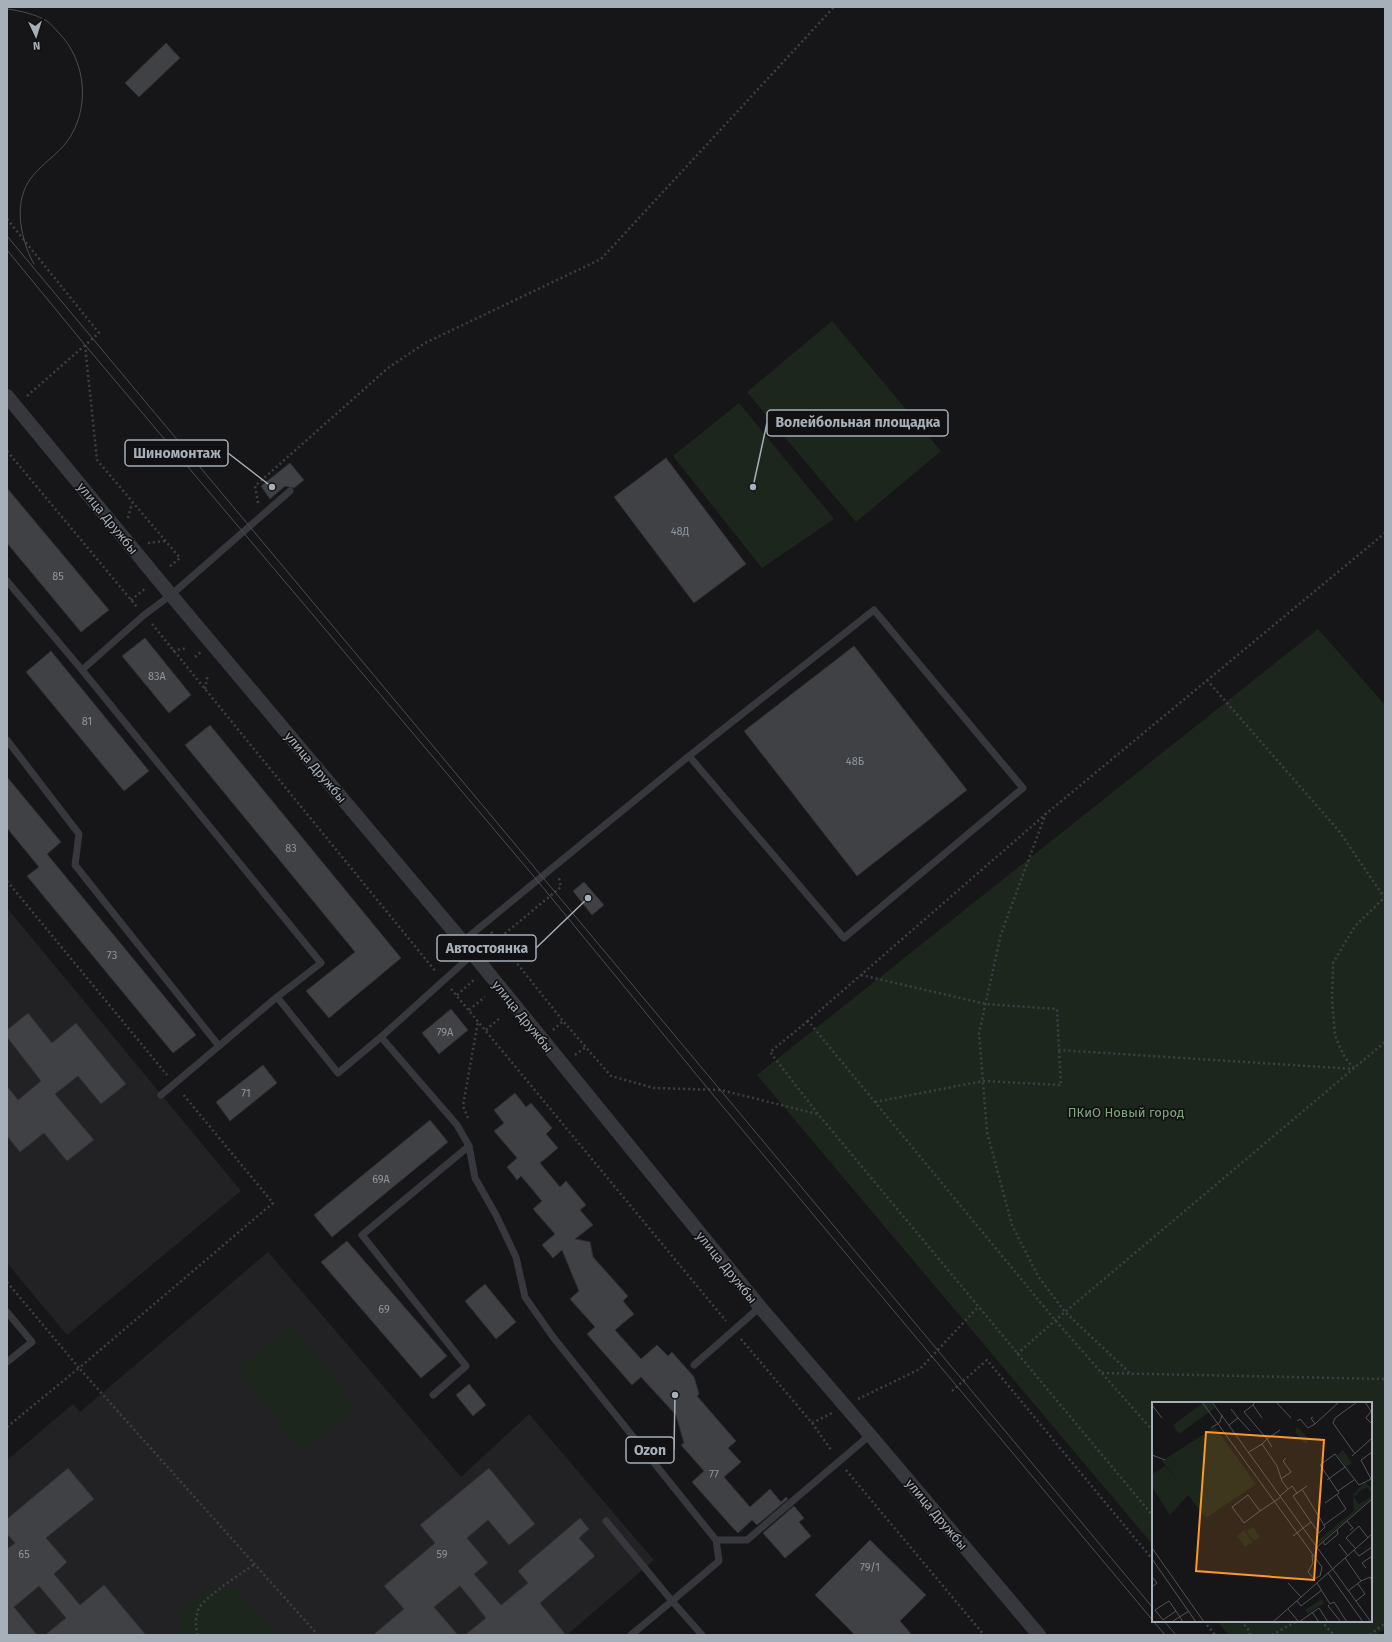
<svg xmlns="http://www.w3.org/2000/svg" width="1392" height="1642" font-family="'Fira Sans',sans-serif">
  <rect width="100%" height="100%" fill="#161618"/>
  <g fill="#222225">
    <polygon points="7,908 241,1191 67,1335 7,1263"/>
    <polygon points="268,1252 461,1477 529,1414 654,1560 567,1635 7,1635 7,1460 73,1404 80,1412"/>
  </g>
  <g fill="#1d261d">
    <polygon points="832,321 941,451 856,522 747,392"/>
    <polygon points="739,403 834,519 762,568 673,456"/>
    <polygon points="1318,629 1385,705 1385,1629 1376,1635 1229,1635 1217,1621 1371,1621 1371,1403 1153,1403 1153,1545 757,1075"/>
    <polygon points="293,1325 357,1408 301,1451 236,1368"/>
    <path d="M218,1586L237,1589L278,1635H178C171,1609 198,1595 218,1586Z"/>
  </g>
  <g fill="#404145" stroke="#303034">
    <polygon points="166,43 180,58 139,97 125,83"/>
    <polygon points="666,458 746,564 694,603 614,497"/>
    <polygon points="290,463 304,480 294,488 285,486 270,499 261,486"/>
    <polygon points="7,488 109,610 81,632 7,543"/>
    <polygon points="145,638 191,695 169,713 122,656"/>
    <polygon points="854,646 967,790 857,876 744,731"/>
    <polygon points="51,651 149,771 124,791 26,672"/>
    <polygon points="210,725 401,958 329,1018 306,991 355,952 185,745"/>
    <polygon points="7,777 61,842 47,854 196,1035 173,1053 27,876 39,867 7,828"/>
    <polygon points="584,882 604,905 592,915 573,891"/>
    <polygon points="451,1009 468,1030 439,1054 422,1033"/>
    <polygon points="28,1013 52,1043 76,1023 126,1084 101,1104 78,1076 55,1094 94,1140 67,1161 44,1133 20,1152 7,1136 7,1086 18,1100 41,1081 7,1037 7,1030"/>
    <polygon points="263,1065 277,1083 230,1121 216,1102"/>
    <polygon points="515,1093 526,1107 531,1103 552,1128 546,1134 558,1148 540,1163 560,1187 566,1181 586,1205 580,1210 593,1225 575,1239 590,1242 593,1257 628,1296 623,1301 634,1314 615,1330 641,1359 657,1345 668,1356 672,1352 694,1377 699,1394 697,1396 736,1441 728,1448 741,1462 724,1477 750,1507 770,1489 781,1502 786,1497 788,1499 757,1525 752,1520 738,1533 732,1527 692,1482 704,1471 681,1445 684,1443 676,1415 641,1377 632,1385 587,1334 595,1327 570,1299 579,1291 562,1250 553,1258 542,1245 555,1234 533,1209 542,1201 521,1176 517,1180 507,1167 517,1158 494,1131 504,1123 494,1110"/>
    <polygon points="430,1120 448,1142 332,1237 314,1215"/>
    <polygon points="347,1241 447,1356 421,1378 321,1262"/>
    <polygon points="485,1284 516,1322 496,1339 465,1301"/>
    <polygon points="469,1384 486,1405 473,1416 456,1395"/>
    <polygon points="68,1468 94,1499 46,1538 67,1562 54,1574 80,1605 104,1585 146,1635 45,1635 66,1618 39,1586 14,1607 37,1635 7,1635 7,1549 15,1543 7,1534 7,1519"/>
    <polygon points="489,1468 535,1524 509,1545 488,1520 467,1538 488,1563 474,1574 501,1605 528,1583 518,1571 580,1518 589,1529 579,1538 595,1556 540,1603 566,1635 465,1635 486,1618 460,1586 434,1607 458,1635 373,1635 404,1609 384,1586 435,1543 420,1525"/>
    <polygon points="794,1506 804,1518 799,1522 811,1536 785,1558 763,1533"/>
    <polygon points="870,1540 926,1595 900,1621 912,1635 855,1635 815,1595"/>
  </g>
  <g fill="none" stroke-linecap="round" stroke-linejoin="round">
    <g stroke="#3c4044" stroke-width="2.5" stroke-dasharray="2 3" stroke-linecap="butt">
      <polyline points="7,219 99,333 27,396"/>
      <polyline points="85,345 97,460 180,558 168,568"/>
      <polyline points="7,451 137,607"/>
      <polyline points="258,503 255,486 388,368 425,343 601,259 834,7"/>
      <polyline points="128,518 132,503"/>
      <polyline points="148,543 165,541"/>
      <polyline points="131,600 146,588"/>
      <polyline points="152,624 436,972"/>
      <polyline points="173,651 187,648"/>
      <polyline points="195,657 201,652"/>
      <polyline points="1207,680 1339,831 1384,897"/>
      <polyline points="205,689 208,674"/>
      <polyline points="1046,813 1001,934 979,1033 987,1132 1012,1225 1038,1276 1065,1312 1132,1375"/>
      <polyline points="7,881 167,1075"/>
      <polyline points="491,932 508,952 497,961"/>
      <polyline points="497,940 561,887 559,878"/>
      <polyline points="508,952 563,1021 611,1076 654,1088 721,1090 817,1114"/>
      <polyline points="861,975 986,1004 1057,1009 1059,1050 1354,1069"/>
      <polyline points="451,989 726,1321"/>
      <polyline points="457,995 475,979"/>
      <polyline points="469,1010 485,997"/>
      <polyline points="808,1021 770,1052 818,1114 1153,1516"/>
      <polyline points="486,1030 501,1017"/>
      <polyline points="553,1030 563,1021"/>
      <polyline points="575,1055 586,1047"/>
      <polyline points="1354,1068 1345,1058 1335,1036 1332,1000 1333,963 1355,926 1385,897"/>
      <polyline points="875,1102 983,1081 1061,1085 1059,1050"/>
      <polyline points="468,1118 463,1106 478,1021"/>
      <polyline points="7,1282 79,1368 273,1203 182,1093"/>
      <polyline points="741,1339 812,1423 832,1451"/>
      <polyline points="1017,1354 1065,1312 1385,1042"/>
      <polyline points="1102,1373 1385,1379"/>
      <polyline points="952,1391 987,1360 1153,1560"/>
      <polyline points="858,1399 920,1369 978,1307"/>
      <polyline points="812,1423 832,1413"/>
      <polyline points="7,1427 79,1368 318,1635"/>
      <polyline points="1153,1431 1055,1320 808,1021 1047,813 1385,533"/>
      <polyline points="846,1470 984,1635"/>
      <polyline points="1204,1621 1215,1635"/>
      <polyline points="1241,1621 1248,1629 1250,1635"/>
      <polyline points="1321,1621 1334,1635"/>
      <path d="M198,1635C195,1625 195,1618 199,1608C205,1597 243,1572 255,1564"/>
      <polyline points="1272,1635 1297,1621"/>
      <polyline points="1370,1635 1385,1623"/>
    </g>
    <g stroke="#36383d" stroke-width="7">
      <polyline points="290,491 171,595 144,615 82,670 321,963 277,997 338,1073 381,1037 473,954"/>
      <polyline points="7,581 82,670"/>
      <polyline points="7,740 79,834 75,865 219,1046"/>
      <polyline points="462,942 689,756 844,938 1023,788 874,610 689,756"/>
      <polyline points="381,1037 457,1125 469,1146 475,1178 496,1215 516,1257 525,1297 553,1337 716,1540 719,1561 672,1601 702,1635"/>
      <polyline points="161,1095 277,997"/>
      <polyline points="7,1312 32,1342 7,1362"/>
      <polyline points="694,1365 760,1307"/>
      <polyline points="433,1395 466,1366 362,1235 469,1146"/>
      <polyline points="606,1521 672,1601 631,1635"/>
      <polyline points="716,1540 747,1540 870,1435"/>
    </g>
    <polyline stroke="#36383d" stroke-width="14" points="7,396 171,595 473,954 760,1307 870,1435 1039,1635"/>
    <g stroke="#494d52" stroke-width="1">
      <path d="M7,9C21,11 35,14 47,21C51,24 55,29 58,32C87,61 91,110 66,143C52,160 29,172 23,194C16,215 23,245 34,264"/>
      <polyline points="7,236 1153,1608"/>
      <polyline points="7,250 85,345 536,879 709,1090 1165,1635"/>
      <polyline points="1164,1621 1176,1635"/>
    </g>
  </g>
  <g text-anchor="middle" stroke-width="3.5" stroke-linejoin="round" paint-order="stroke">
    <g font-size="11" fill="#8d949c">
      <text x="680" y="535">48Д</text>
      <text x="58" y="580">85</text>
      <text x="157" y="680">83А</text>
      <text x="87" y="725">81</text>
      <text x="855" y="765">48Б</text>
      <text x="291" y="852">83</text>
      <text x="112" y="959">73</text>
      <text x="445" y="1036">79А</text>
      <text x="246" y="1097">71</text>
      <text x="381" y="1183">69А</text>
      <text x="384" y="1313">69</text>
      <text x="714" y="1478">77</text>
      <text x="24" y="1558">65</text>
      <text x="442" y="1558">59</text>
      <text x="870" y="1571">79/1</text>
    </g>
    <g font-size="13" fill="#a7afb9" stroke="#111113">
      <text transform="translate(108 518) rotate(51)" y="5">улица Дружбы</text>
      <text transform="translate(316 767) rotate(50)" y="5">улица Дружбы</text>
      <text transform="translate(523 1016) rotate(51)" y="5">улица Дружбы</text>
      <text transform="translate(727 1267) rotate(51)" y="5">улица Дружбы</text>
      <text transform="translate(937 1514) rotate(50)" y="5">улица Дружбы</text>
    </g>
    <g font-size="13" fill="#80a57d" stroke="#111113">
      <text x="1126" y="1117">ПКиО Новый город</text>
    </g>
  </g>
  <g transform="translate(1152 1402)">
    <rect width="220" height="220" fill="#161618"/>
    <path d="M52,0H59L63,6L27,32L21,23ZM63,25L104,82L54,116L36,93L18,113L0,85V72L13,64L25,79L10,59ZM145,25L157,37L155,41H152L143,30ZM191,48L200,61L194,65L185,53ZM213,80L220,87V91L215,85L206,90L204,94L201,93ZM201,94L207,102L220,94V96L167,142L165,139L202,109ZM101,125L108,135L102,139L94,129ZM92,128L101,140L93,145L85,134ZM170,197L172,201L156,212L153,208Z" fill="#1d261d"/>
    <path fill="none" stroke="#505358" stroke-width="1" d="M50,0L170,165L168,174L162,177L156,170L161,161L160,153M60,0L219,220M103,0L101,3L110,16M124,0L139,16M213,0L219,9L214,16L220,22M0,3L10,16M101,3L92,10L115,37L110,42L125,64L130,79L136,87M161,15L159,16L163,22L187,0M86,16L98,29M145,19L148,17L156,26L163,22M77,23L86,16L79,7M59,26L68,20L70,13M120,45L115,37L128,28M97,50L110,42M203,52L181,21L183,16L205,0M0,53L13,58M200,54L220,36M129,77L139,70L131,59L134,56M175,78L193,65M150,87L172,123M186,89L202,78M145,91L155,84M128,94L140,84L145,91L141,94L159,120L141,134M173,101L187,91L168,63L183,52L207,83L219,77L209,58L220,50M108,109L92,121L80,105L96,93L108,109L129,95M195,119L201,126L198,128M159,120L167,131L173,125L172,123L194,107L185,93M171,140L173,143L186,132L185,128M187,142L196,154M165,145L220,97M0,146L52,220M204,147L194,136L207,124L216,136M202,148L207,154L220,145M193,156L209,179L196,189M0,157L44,220M214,166L210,161L220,154M176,171L211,220M0,175L5,181L0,185M209,179L218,175L220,179M136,181L149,195M165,181L178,202L182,200L195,220M145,199L149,204L170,188M204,199L213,192L206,182M177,203L176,204L189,220M136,207L147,220L167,206L176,220M24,209L11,218L3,208L17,199L24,209L28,215L31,220M160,210L167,220M21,219L37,209M121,220L220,132"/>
    <path fill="#fd9829" fill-opacity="0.15" stroke="#fd9829" stroke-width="2" d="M54,30L172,38L162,178L44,169Z"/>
    <rect width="220" height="220" fill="none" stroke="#a7afb9" stroke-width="2"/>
  </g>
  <path fill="none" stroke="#a7afb9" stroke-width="1.5" d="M753 487L767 423M272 487L228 453M588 898L536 948M675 1395L674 1450"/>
  <g fill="#a7afb9" stroke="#111113" stroke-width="1.5">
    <circle cx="753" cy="487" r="4"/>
    <circle cx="272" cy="487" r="4"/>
    <circle cx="588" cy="898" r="4"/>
    <circle cx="675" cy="1395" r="4"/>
  </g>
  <g fill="#111113" stroke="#a7afb9" stroke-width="1.5">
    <rect x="767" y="410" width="181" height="26" rx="4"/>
    <rect x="125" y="440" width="103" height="26" rx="4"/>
    <rect x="437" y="935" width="99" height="26" rx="4"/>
    <rect x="626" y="1437" width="48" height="26" rx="4"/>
  </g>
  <g font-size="14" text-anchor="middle" font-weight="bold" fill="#a7afb9">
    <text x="858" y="427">Волейбольная площадка</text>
    <text x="177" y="458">Шиномонтаж</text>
    <text x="487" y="953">Автостоянка</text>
    <text x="650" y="1455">Ozon</text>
  </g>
  <rect width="1392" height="1642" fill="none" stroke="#a7afb9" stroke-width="16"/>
  <g transform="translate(36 36) rotate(176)" stroke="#111113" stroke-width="3" paint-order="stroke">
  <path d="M0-3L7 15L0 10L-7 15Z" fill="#a7afb9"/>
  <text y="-6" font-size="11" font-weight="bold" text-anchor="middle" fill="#a7afb9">N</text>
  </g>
</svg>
